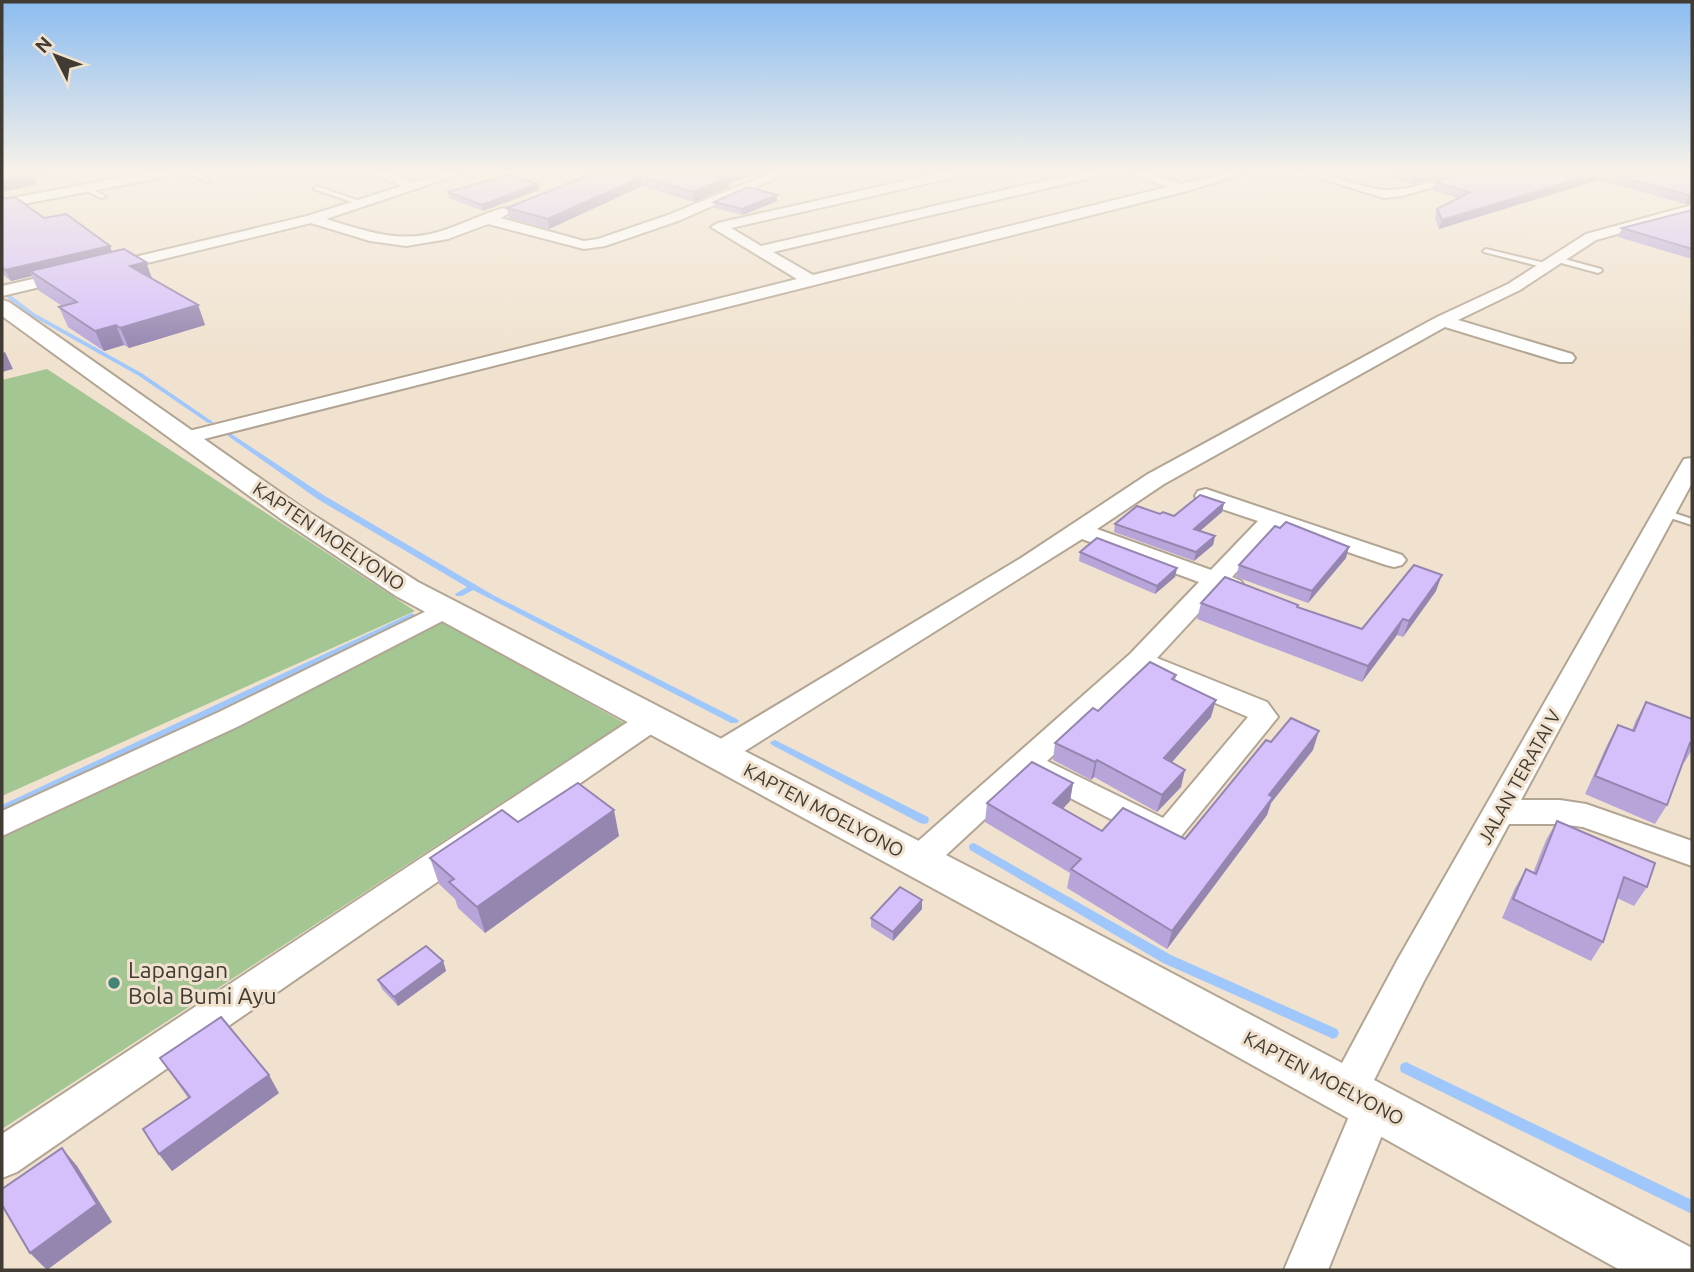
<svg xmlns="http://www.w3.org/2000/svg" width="1694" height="1272" font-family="Ubuntu,sans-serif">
  <rect width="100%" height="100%" fill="#f0e2cf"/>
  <g fill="#a3c693">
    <polygon points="47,369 415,611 2,796 2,380"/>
    <polygon points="441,621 624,723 2,1129 2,836 233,729"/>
  </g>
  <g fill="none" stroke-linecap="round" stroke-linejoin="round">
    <g fill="#a0c7fc" fill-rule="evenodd">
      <polygon points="5,294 9,294 34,313 143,374 213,422 212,423 208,423 139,376 30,315 5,296"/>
      <polygon points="230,433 325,496 493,595 737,719 739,721 737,723 731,723 473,590 462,596 456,596 455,594 467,587 319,500 228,436 228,434"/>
      <polygon points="412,613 416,616 415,618 2,813 2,805"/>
      <polygon points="775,740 928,817 929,820 928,823 924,824 920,823 772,745 770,743 772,741"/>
      <polygon points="974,843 1171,955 1337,1029 1339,1033 1337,1037 1333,1039 1329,1037 1163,963 970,850 969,847 970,844"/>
      <polygon points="1406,1062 1692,1200 1692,1214 1401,1072 1400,1068 1401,1064"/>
    </g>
    <g stroke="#b2a593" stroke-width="4">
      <g id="service">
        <polygon points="189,173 197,173 211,181 206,182"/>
        <polygon points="85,186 105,196 106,197 101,198 83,189"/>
        <polygon points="316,186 362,202 363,203 358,204 314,189"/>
        <polygon points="1486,249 1549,264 1550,266 1546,268 1484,252 1483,251"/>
        <polygon points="1557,257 1601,269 1602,271 1598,273 1554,261 1553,259"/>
        <polygon points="1665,510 1692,519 1692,525 1661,515 1660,513 1661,511"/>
      </g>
    </g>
    <g stroke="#b2a593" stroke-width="4">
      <g id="minor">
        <polygon points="145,173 171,173 165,177 2,208 2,200"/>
        <path d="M372,173H390L415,182L444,173H463L326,219C363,230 399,244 438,232C460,226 481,214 504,208L511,212L501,218L584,241L598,239L668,215L771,173H788L678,221L605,246L584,249L488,224L448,239L406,246L370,241L311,223L106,273L98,268L101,265L307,216L402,186Z"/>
        <polygon points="939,173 962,173 956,177 731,228 761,246 1078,173 1101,173 1095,177 773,252 813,275 1167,187 1131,173 1150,173 1182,184 1225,173 1246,173 1187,191 188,443 181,441 178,437 181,433 797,279 711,227 718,223"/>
        <path d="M1303,173C1334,173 1360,189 1387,190C1418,190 1449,173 1482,173L1402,196L1384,198Z"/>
        <path d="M1692,205V213L1596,240L1520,290L1458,320L1572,354L1575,358L1572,362H1560L1445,327L1164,484L1097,529L1211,570L1258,521L1198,501L1195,496L1198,491L1206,489L1402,555L1406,560L1402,565L1394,567L1386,565L1277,528L1232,577L1241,581L1244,586L1241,591L1232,593L1220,590L1157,658L1267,702L1278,717L1178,840L1167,844L1147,838L1030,777L931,869L919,873L907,869L903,860L907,851L1130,654L1199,582L1082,539L729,761L718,764L707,761L703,754L707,747L1021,558L1148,474L1437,317L1508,284L1586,234ZM1143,672L1248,717L1163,818L1047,761Z"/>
        <polygon points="68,271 76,276 74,279 2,296 2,286"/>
        <polygon points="1692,458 1692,483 1521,800 1560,800 1586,804 1692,841 1692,866 1583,827 1560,824 1509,824 1424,981 1370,1088 1374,1086 1388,1092 1394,1105 1328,1270 1284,1270 1353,1107 1348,1109 1334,1104 1328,1091 1334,1078 1398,959 1681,464 1684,459"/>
        <polygon points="445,602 454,605 458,610 454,615 239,726 2,836 2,811 219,712"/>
        <polygon points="653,709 663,712 667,719 663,726 17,1172 2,1178 2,1134 643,712"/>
      </g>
    </g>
    <g stroke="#b2a593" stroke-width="4">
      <polygon id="tertiary" points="2,300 9,302 301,507 418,582 1062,915 1692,1248 1692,1270 1620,1270 1030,941 396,596 281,519 2,316"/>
    </g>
    <use href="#service" fill="#fff" fill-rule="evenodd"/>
    <use href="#minor" fill="#fff" fill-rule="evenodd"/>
    <use href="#tertiary" fill="#fff" fill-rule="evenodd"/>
  </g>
  <g fill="#b7a5d9">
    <polygon points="594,173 728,184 729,187 694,202 642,186 549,229 509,218 507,208"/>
    <polygon points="1390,173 1458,173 1412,184 1389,177"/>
    <polygon points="1465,173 1692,173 1692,203 1685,204 1599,180 1439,229 1435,218 1437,209 1458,198 1432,190 1435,182"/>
    <polygon points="538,184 539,190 483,211 449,198 448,192"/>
    <polygon points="777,195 777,201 743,215 715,208 714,202"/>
    <polygon points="2,199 110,246 112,252 146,262 152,279 198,305 205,325 129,348 124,345 104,351 68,327 59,307 62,306 38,290 32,276 11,281 2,274"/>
    <polygon points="1692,210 1692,259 1618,237 1622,228"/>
    <polygon points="1224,503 1222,512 1200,531 1215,536 1213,545 1194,561 1114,532 1115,524 1160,514 1174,516"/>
    <polygon points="1080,552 1177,568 1175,577 1155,594 1079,561"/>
    <polygon points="1346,558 1308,603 1236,577 1239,565"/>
    <polygon points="1436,591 1403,637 1397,635 1362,682 1197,619 1201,603 1298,605 1298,607 1362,629"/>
    <polygon points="1176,675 1175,681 1211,717 1172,762 1181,787 1157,812 1094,777 1091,780 1053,760 1055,743 1098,711"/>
    <polygon points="1646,702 1692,719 1692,750 1684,763 1682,762 1667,805 1655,824 1585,794 1608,743 1618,725 1632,730 1636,720"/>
    <polygon points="1313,750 1271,803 1267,815 1167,949 1067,888 1070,873 985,822 987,803 1073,783 1070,801 1063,809 1102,831 1185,839"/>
    <polygon points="1557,821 1647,887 1634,906 1617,898 1603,942 1591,961 1502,918 1515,888 1526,869 1533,873 1546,840"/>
    <polygon points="518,822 619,836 485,933 458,908 455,899 439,884 430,858"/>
    <polygon points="922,909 893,941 871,927 871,918"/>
    <polygon points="443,961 446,971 398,1006 382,989 378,980"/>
    <polygon points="160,1058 279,1093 172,1171 159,1154 188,1098"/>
  </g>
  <g fill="#9586b0">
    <polygon points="26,173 54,173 34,177 37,185 2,192 5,197 2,199 2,181"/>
    <polygon points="733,173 760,173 728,184 729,187 694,202 693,192 722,177"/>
    <polygon points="1426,173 1458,173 1412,184 1415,176"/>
    <polygon points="1598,173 1602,173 1599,180 1439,229 1442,220"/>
    <polygon points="641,177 642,186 549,229 548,219"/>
    <polygon points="538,184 539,190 483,211 482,205"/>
    <polygon points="777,195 777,201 743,215 742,209"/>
    <polygon points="1689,195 1692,195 1692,203 1685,204"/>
    <polygon points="110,246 114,258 30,271 32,276 11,281 5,270"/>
    <polygon points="146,262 153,281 130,266"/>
    <polygon points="198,305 205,325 129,348 120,328"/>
    <polygon points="116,325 124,345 104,351 95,331"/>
    <polygon points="5,352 13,369 2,372 2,353"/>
    <polygon points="1224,503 1222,512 1193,537 1194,529"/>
    <polygon points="1215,536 1213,545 1194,561 1196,552"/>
    <polygon points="1349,547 1346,558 1308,603 1312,591"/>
    <polygon points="1177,568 1175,577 1155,594 1157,586"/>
    <polygon points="1442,575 1436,591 1403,637 1409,621"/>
    <polygon points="1403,619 1397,635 1362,682 1368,666"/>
    <polygon points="1216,700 1211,717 1160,776 1164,758"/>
    <polygon points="1319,731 1313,750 1271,803 1267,815 1167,949 1172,931 1269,795"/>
    <polygon points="1097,760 1094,777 1091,780 1095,762"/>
    <polygon points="1185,770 1181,787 1157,812 1162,795"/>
    <polygon points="1073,783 1070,801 1050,822 1053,803"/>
    <polygon points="614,810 619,836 485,933 477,907"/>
    <polygon points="922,900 922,909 893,941 893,932"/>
    <polygon points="443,961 446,971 398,1006 394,997"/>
    <polygon points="269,1075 279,1093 172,1171 159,1154"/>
    <polygon points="62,1148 77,1166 112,1222 47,1270 30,1253"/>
  </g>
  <g fill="#d5c0fc" stroke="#9586b0" stroke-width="2">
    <polygon points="2,173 30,173 33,175 2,181"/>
    <polygon points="594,173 733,173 722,177 728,178 693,192 641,177 548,219 507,208"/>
    <polygon points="1405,173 1426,173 1415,176"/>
    <polygon points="1465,173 1598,173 1442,220 1437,209 1470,192 1435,182"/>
    <polygon points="1606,173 1692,173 1692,195 1689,195"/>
    <polygon points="509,175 538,184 482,205 448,192"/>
    <polygon points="748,187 777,195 742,209 714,202"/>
    <polygon points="15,197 44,218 66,214 110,246 5,270 2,267 2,199"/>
    <polygon points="1692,210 1692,249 1622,228"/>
    <polygon points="124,249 146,262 130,266 198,305 120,328 116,325 95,331 59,307 77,302 30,271"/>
    <polygon points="1200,495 1224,503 1194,529 1215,536 1196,552 1115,524 1137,506 1160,514 1163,512 1174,516"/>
    <polygon points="1286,522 1349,547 1312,591 1239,565 1275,526 1280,528"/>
    <polygon points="1097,538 1177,568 1157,586 1080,552"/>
    <polygon points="1414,565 1442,575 1409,621 1403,619 1368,666 1201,603 1225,577 1298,605 1297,607 1362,629"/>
    <polygon points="1150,662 1176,675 1172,679 1216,700 1164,758 1185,770 1162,795 1097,760 1095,762 1055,743 1093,708 1098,711"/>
    <polygon points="1646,702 1692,719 1692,744 1690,743 1667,805 1595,776 1618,725 1634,731"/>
    <polygon points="1291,718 1319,731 1269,795 1273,797 1172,931 1071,869 1081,859 987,803 1032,762 1073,783 1053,803 1102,831 1123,808 1185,839 1266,740 1271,742"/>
    <polygon points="578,783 614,810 477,907 449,882 454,879 430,858 502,810 518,822"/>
    <polygon points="1557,821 1655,863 1647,887 1624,877 1603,942 1513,899 1526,869 1536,874"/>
    <polygon points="900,887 922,900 893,932 871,918"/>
    <polygon points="426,946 443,961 394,997 378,980"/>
    <polygon points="221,1017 269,1075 159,1154 143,1129 190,1097 160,1058"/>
    <polygon points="62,1148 97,1204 30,1253 2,1205 2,1189"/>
  </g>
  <linearGradient id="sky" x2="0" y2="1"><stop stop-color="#8bbcf0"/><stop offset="0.49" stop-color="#f8f2e9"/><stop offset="1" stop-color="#f8f2e9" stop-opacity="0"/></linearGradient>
  <rect width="1694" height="351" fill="url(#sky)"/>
  <circle fill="#428475" stroke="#f0e2cf" stroke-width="2.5" cx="114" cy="983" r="7"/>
  <g text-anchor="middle" stroke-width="6" stroke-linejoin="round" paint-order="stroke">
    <g font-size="19" fill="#403b33" stroke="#f0e2cf">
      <text transform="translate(329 536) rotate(34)" y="7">KAPTEN MOELYONO</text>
      <text transform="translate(1519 777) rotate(-61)" y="7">JALAN TERATAI V</text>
      <text transform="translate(824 810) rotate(28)" y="7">KAPTEN MOELYONO</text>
      <text transform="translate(1324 1078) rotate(28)" y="7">KAPTEN MOELYONO</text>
    </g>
    <g font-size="23" fill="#403b33" stroke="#f0e2cf" text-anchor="start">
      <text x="128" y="978">Lapangan<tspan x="128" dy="26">Bola Bumi Ayu</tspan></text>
    </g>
  </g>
  <rect width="1694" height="1272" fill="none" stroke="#403b33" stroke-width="7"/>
  <g transform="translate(56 56) rotate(312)" stroke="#f0e2cf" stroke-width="5" paint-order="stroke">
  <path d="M0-5L12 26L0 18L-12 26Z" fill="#403b33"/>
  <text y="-10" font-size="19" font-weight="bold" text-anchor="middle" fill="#403b33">N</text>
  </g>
</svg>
